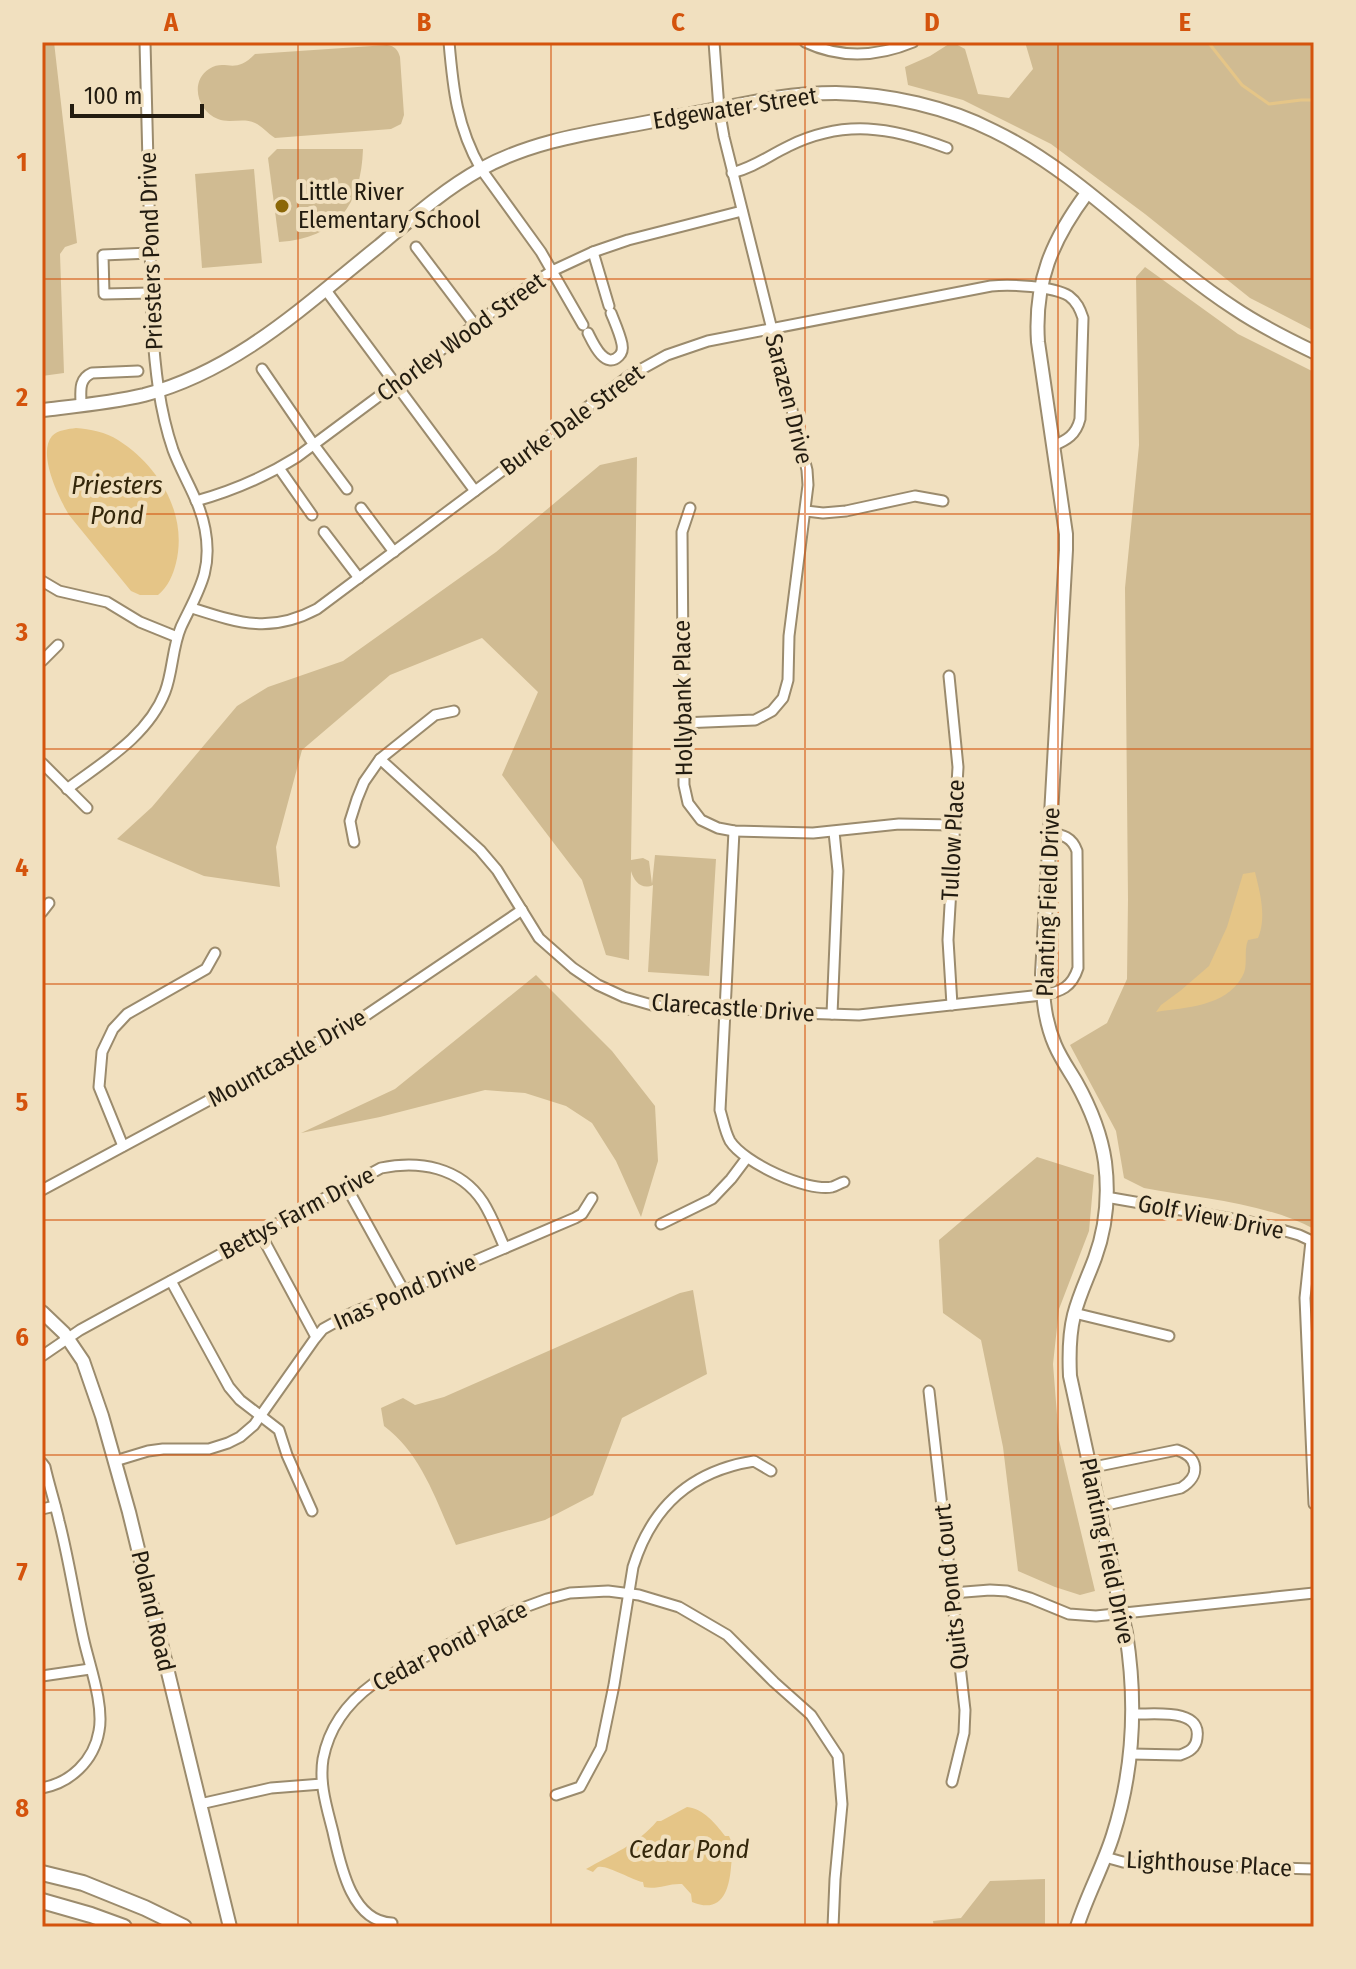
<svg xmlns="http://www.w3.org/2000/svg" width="1356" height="1969" font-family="'Fira Sans Condensed',sans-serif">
  <rect width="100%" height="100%" fill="#f1e0bf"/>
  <g fill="#d0bb92">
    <polygon points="42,42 54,42 77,243 65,247 60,254 64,373 42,376"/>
    <polygon points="952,42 965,49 978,94 1009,98 1033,69 1025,42 1314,42 1314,331 1250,298 1145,214 1051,144 963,100 908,85 905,67 930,56"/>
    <path d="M387,45C395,46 398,50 400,57L404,115L401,124L391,129L275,138C267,133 262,126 255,123C243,117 230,124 218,119C198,112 189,82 209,69C226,58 234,76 255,54Z"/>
    <path d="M277,149H363C361,205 337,238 279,242L268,158Z"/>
    <polygon points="254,169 262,263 202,268 195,174"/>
    <path d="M1145,267L1238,334L1314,372V1229C1266,1203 1198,1198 1144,1188L1124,1178L1116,1131L1070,1045L1107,1023L1127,979L1128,899L1125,588L1139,445L1136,277Z"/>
    <path d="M637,457L631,860L643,858L649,861L652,884L655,855L716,859L709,976L648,972L653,885C642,890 634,882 631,871L629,960L606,955L582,880L502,775L538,692L482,638L390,675L302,750L276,847L280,887L204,876L117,839L152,807L237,706L268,687L343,661L496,552L600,465Z"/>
    <polygon points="536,975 612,1051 655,1106 658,1161 641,1217 616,1161 592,1123 566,1106 525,1093 485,1090 380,1117 301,1133 395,1089"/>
    <polygon points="1037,1157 1094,1175 1089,1231 1059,1309 1053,1364 1059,1440 1095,1591 1080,1595 1055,1587 1018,1571 1003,1447 981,1340 943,1313 939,1240"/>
    <path d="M693,1290L707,1374L622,1418L593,1495L545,1520L456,1545C437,1503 422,1454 384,1426L381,1408L403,1398L415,1405L444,1397L680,1293Z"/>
    <polygon points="1045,1879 1045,1927 934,1927 933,1921 961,1918 990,1881"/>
  </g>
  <g fill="#e5c587">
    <path d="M76,428C90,429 106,432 118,440C159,466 188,514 176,563C173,575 168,587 158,595H140L131,591L69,515C59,498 37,454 52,436C58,430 68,429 76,428Z"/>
    <path d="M1255,872C1260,893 1267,918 1258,938L1248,940C1243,952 1249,966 1242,977C1225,1007 1186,1007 1156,1012L1161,1005L1180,991L1209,966L1227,927L1243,874Z"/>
    <path d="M687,1807C704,1809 715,1823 725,1836H729C734,1846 732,1856 731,1867C729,1892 721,1914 692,1902L691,1894L682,1884C669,1883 657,1890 644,1887L643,1882C632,1880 606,1864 598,1867C596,1868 595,1870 593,1872L586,1869C611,1855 638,1844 657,1821H661Z"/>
  </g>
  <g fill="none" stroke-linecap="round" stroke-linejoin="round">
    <polyline stroke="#e5c587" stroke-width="3" points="1208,42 1242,85 1269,104 1301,100 1314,100"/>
    <defs>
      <g id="minor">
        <path d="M449,42C453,89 457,127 481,169L541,252L583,325"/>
        <path d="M805,42C841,59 877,57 913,42"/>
        <path d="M732,173C755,167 768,156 789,146C844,119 891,127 947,148"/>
        <polyline points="416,247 475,325"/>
        <polyline points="593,252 609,306"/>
        <polyline points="150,253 103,255 104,294 151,293"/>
        <polyline points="325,289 475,491"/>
        <path d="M588,333C593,343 605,370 619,356C622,353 623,349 622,344C620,334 615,323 611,313"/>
        <polyline points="262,369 314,445 347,489"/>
        <path d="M81,405C81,392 78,379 92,373L138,371"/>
        <polyline points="279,468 312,515"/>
        <path d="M196,501C232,491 265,477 297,457L511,298L552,271L593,252L628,240L742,211"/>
        <polyline points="361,508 394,552"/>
        <polyline points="690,508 682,532 684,785 688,803 701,820 718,828 734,831 813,833 899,824 953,825"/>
        <polyline points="806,511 823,513 846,511 915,496 943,501"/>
        <polyline points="324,532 359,578"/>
        <polyline points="42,581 59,591 107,602 140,622 177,637"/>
        <path d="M192,608C239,623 270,634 317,609L629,376L667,355L708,341L991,286C1010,284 1053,286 1069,296C1077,302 1080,309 1083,318L1080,419C1076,435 1067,440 1053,446"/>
        <polyline points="42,661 58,645"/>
        <polyline points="949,676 958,767 948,940 952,1005"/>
        <polyline points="682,723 755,720 772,711 783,698 788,680 789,636 808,485 807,470 724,137 719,109 714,42"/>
        <path d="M380,759L480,850L497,870L539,938L573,968L598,985L624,997L652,1005L684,1009L859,1015L1042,995C1061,992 1072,987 1078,968L1077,851C1072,837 1063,835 1050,833"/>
        <polyline points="42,763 87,808"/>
        <path d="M67,789C103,762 148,736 165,692C173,671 172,648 181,627C198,591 213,571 205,529C200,501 183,477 173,450C159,409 155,367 152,324L145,42"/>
        <path d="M734,831L720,1110C723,1120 725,1132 730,1141C744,1163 807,1192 832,1187C836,1186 840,1183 844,1182"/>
        <polyline points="354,842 350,821 357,799 364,782 380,759 435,715 454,711"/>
        <polyline points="42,912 49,903"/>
        <polyline points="832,1014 838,871 834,832"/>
        <polyline points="123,1146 99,1087 102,1052 113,1029 127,1014 206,969 215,953"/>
        <polyline points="346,1186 404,1291"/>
        <polyline points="42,1190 362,1018 522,910"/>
        <polyline points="1106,1197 1261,1224 1299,1235 1314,1242"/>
        <polyline points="661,1224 712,1199 731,1179 746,1159"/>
        <polyline points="260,1233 316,1337"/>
        <polyline points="1311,1241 1305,1298 1314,1504"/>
        <polyline points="171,1281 229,1387 240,1400 279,1430 287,1455 312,1511"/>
        <polyline points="1074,1313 1169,1336"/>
        <path d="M42,1356L80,1330L111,1313L381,1168C419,1160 460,1167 483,1202C492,1216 498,1233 505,1248"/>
        <polyline points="929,1391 965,1710 964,1733 952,1782"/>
        <polyline points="115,1461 148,1451 163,1449 209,1449 228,1443 240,1437 254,1425 314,1340 323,1329 350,1314 575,1218 582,1214 592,1198"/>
        <path d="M42,1463L45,1467C49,1485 55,1503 59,1521C69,1560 75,1601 84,1641C90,1667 104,1705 99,1731C94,1761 70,1783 42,1788"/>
        <path d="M1089,1468L1177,1450C1199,1457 1201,1476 1181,1488L1098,1507"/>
        <polyline points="42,1509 55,1506"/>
        <polyline points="952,1593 990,1590 1007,1591 1030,1598 1069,1614 1096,1616 1314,1593"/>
        <polyline points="42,1676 90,1669"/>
        <path d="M1131,1754L1180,1755C1189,1752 1196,1748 1197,1738C1202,1707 1152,1715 1133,1714"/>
        <path d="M556,1795L580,1787L601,1748L614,1685L633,1567C652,1506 691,1471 754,1461L771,1471"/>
        <polyline points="200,1804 271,1788 322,1784"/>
        <polyline points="1105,1857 1123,1862 1145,1864 1314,1869"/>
        <path d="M392,1923C351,1922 340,1863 333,1832C327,1808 319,1784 323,1759C329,1727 347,1703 373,1684L509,1613L547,1599L570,1593L608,1591L639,1595L679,1607L727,1635L774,1682L811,1715L838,1756L842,1804L835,1879L833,1927"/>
      </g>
      <g id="tertiary">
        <path d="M42,410C76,406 111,403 144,395C238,370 305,305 379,246C411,219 443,190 481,169C530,142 583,134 638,124C684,115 729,107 775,98C795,95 816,93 836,93C889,94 947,107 994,131C1084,175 1151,254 1234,308C1259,325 1287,339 1314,352"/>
        <polyline points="42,1312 64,1333 83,1361 102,1416 129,1512 230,1927"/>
        <path d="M1077,1927C1087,1895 1103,1867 1113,1835C1134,1769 1137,1702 1126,1633L1070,1376C1069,1355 1069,1335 1074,1315C1079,1295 1088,1277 1095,1258C1106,1228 1109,1194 1105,1162C1101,1134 1090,1107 1076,1082C1069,1070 1061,1059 1055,1045C1045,1022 1043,999 1042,974L1066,550V534L1038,342C1034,282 1052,240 1087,193"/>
      </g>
      <g id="secondary">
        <polyline points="42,1873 83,1883 145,1908 184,1927"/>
        <polyline points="42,1901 91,1915 124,1927"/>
      </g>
    </defs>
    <use href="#minor" stroke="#9b8b6d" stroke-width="13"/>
    <use href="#tertiary" stroke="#9b8b6d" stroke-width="16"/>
    <use href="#secondary" stroke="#9b8b6d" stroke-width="18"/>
    <use href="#minor" stroke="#fff" stroke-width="9"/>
    <use href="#tertiary" stroke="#fff" stroke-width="12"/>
    <use href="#secondary" stroke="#fff" stroke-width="14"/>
  </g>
  <path fill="none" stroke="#d4530c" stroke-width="2" stroke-opacity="0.55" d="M298,42V1927M551,42V1927M805,42V1927M1058,42V1927M42,279H1314M42,514H1314M42,749H1314M42,984H1314M42,1220H1314M42,1455H1314M42,1690H1314"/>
  <circle fill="#8b6707" stroke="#f1e0bf" stroke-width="3" cx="282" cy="206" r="8"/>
  <g text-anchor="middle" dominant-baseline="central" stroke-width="8" stroke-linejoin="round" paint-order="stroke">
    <g font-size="24" fill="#231c10" stroke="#f1e0bf">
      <text transform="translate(735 108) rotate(-9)">Edgewater Street</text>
      <text transform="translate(151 251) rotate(-92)">Priesters Pond Drive</text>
      <text transform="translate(461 337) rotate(-36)">Chorley Wood Street</text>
      <text transform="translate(789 399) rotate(76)">Sarazen Drive</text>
      <text transform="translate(572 420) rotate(-36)">Burke Dale Street</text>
      <text transform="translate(683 698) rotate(-91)">Hollybank Place</text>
      <text transform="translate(953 840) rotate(-87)">Tullow Place</text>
      <text transform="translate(1048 902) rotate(-88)">Planting Field Drive</text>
      <text transform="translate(733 1008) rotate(4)">Clarecastle Drive</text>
      <text transform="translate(287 1058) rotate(-29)">Mountcastle Drive</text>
      <text transform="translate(297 1213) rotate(-28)">Bettys Farm Drive</text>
      <text transform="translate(1211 1217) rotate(11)">Golf View Drive</text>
      <text transform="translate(405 1292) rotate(-24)">Inas Pond Drive</text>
      <text transform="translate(1107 1551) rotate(78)">Planting Field Drive</text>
      <text transform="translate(951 1587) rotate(-96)">Quits Pond Court</text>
      <text transform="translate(153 1611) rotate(77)">Poland Road</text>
      <text transform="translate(450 1646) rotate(-27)">Cedar Pond Place</text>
      <text transform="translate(1209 1864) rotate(3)">Lighthouse Place</text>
    </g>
    <g font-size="24" fill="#231c10" stroke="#f1e0bf" text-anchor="start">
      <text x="298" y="192">Little River<tspan x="298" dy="28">Elementary School</tspan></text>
    </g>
    <g font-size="26" font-style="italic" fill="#34270b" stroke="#f1e0bf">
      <text x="117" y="485">Priesters<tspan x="117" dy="30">Pond</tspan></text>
      <text x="689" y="1849">Cedar Pond</text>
    </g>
  </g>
  <rect width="1356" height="1969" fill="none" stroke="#f1e0bf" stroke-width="88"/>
  <path d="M72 104v12h130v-12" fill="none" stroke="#231c10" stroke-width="4"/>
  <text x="84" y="104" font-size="24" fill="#231c10" stroke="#f1e0bf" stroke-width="6" paint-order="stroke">100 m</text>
  <rect x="44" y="44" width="1268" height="1881" fill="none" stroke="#d4530c" stroke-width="3"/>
  <g font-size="26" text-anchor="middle" font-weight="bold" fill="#d4530c">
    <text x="171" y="31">A</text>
    <text x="424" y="31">B</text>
    <text x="678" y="31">C</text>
    <text x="932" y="31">D</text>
    <text x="1185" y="31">E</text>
    <text x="22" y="171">1</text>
    <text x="22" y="406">2</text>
    <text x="22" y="641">3</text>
    <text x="22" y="876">4</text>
    <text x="22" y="1111">5</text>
    <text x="22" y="1346">6</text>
    <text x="22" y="1581">7</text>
    <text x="22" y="1817">8</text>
  </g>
</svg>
